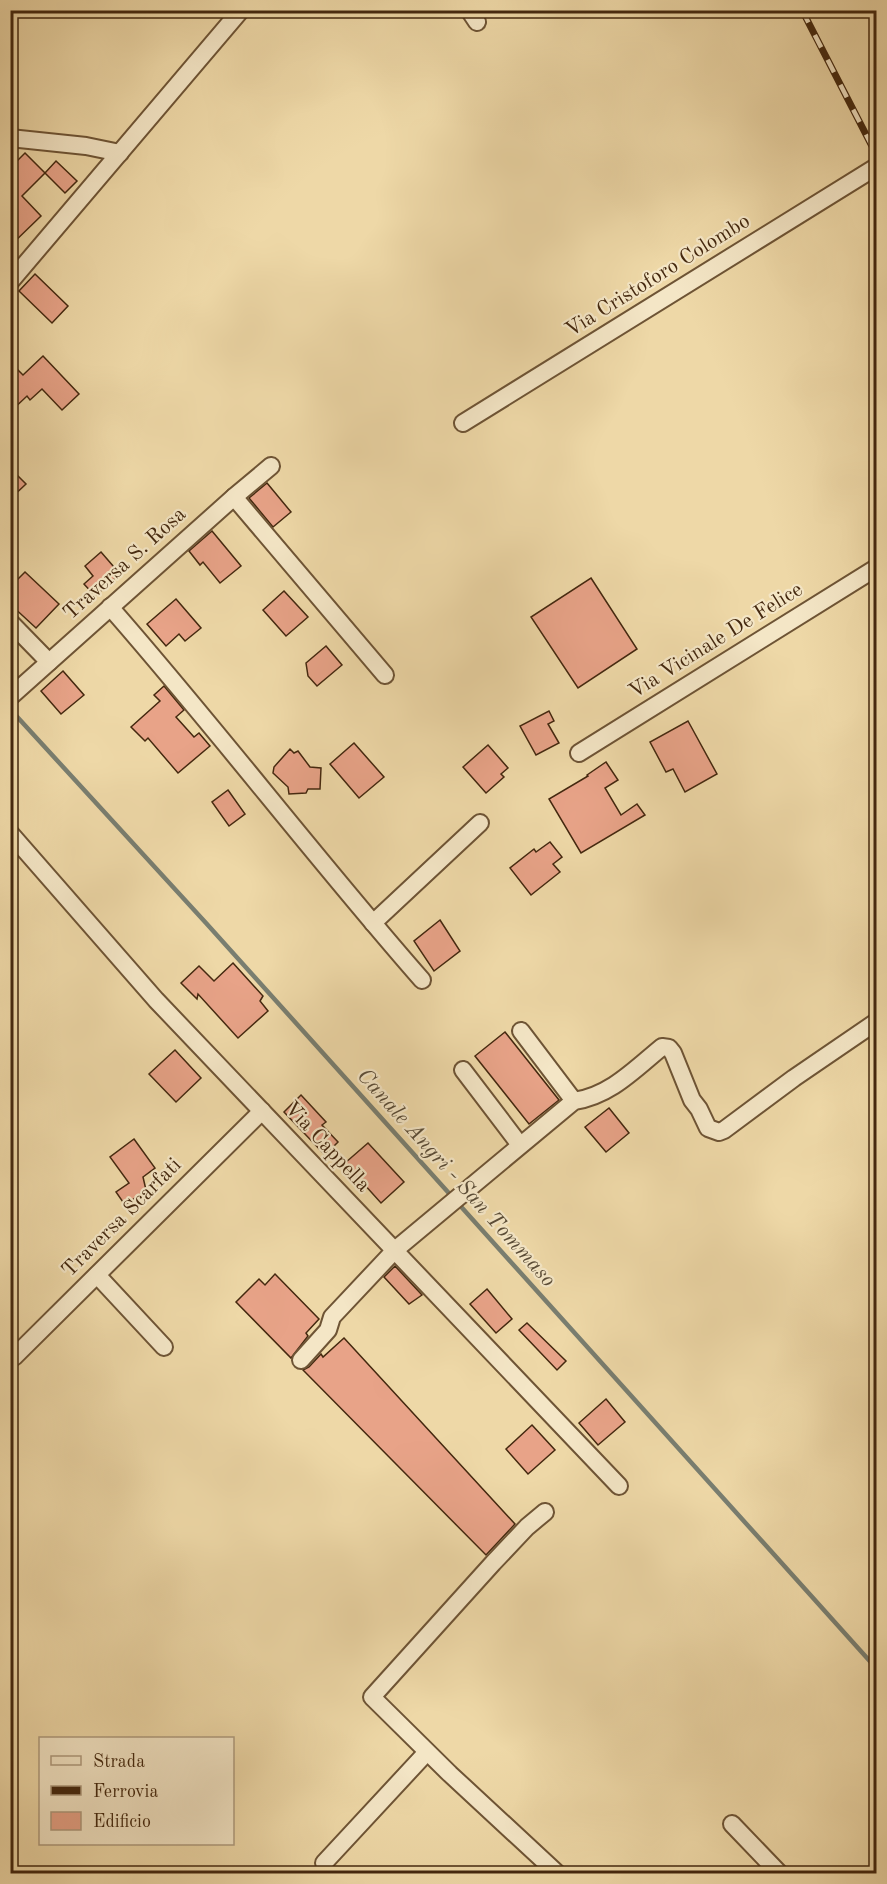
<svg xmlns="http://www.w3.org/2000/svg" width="887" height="1884" font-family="'Old Standard TT',serif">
  <rect width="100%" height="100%" fill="#eed8a7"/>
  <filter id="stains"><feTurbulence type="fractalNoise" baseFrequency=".00333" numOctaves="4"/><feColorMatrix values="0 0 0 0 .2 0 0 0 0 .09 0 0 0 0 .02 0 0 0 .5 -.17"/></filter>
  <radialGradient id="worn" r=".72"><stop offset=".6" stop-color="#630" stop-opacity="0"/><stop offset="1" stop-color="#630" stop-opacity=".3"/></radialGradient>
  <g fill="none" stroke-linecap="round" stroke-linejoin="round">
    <polyline stroke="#797e70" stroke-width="4.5" points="10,709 206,923 876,1668"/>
  </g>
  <g fill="#e8a388" stroke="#44280f" stroke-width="1.5">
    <polygon points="25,153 45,173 22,196 41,216 10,246 10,184 14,188 16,185 10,180 10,168"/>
    <polygon points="56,161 77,181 65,193 45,173"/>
    <polygon points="35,274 68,306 52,323 19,291"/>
    <polygon points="43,356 79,394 62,410 42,389 30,400 27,396 10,412 10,362 23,375"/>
    <polygon points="10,468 26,484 10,499"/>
    <polygon points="267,483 291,512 273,527 249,498"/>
    <polygon points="212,531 241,566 220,583 203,562 200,565 189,551"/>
    <polygon points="101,552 120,574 95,596 84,584 93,576 85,566"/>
    <polygon points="25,572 59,604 36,628 10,604 10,587"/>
    <polygon points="591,578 637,649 578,688 531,617"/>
    <polygon points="284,591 308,617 286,636 263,610"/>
    <polygon points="176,599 201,628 185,641 179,634 166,646 147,624"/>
    <polygon points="326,646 342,665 317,686 308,676 306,663"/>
    <polygon points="63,671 84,695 61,714 41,691"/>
    <polygon points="164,686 184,710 176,717 194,737 199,733 210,746 178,773 148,738 145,741 131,727 160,701 154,695"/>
    <polygon points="549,711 554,721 548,724 559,743 536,755 520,726"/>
    <polygon points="688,721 717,774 685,792 673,769 666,772 650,742"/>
    <polygon points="354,743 384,777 359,798 330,764"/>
    <polygon points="488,745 508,768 501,774 504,777 486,793 463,767"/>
    <polygon points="290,749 294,753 298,751 310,767 321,768 320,789 308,789 306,793 289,794 288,787 273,773 274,767"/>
    <polygon points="606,762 618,780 605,788 621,815 637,804 645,815 581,853 549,799 588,776 587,775"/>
    <polygon points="228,790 245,814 229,826 212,802"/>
    <polygon points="550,842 562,857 553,864 560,872 531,895 510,868 534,849 536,852"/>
    <polygon points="440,920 460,951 434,971 414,941"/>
    <polygon points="233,963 263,996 260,1001 268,1011 238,1038 198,994 197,999 181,983 199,966 214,981"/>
    <polygon points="505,1032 559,1100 529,1124 475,1056"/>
    <polygon points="175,1050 201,1078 176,1102 149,1074"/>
    <polygon points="301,1095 326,1122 322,1125 338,1142 325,1155 284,1112"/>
    <polygon points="609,1108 629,1133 606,1152 585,1127"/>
    <polygon points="134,1139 155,1168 143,1177 146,1190 125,1205 116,1192 129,1183 110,1157"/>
    <polygon points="368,1143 404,1182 381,1203 345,1163"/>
    <polygon points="395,1266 422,1295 409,1304 384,1277"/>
    <polygon points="275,1274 319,1319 306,1333 308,1336 291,1358 236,1302 259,1279 265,1285"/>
    <polygon points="487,1289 512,1319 496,1333 470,1304"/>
    <polygon points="527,1323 566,1361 557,1370 519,1330"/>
    <polygon points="344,1338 515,1524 486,1555 303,1370 309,1367 321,1354 323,1357"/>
    <polygon points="606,1399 625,1422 598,1445 579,1423"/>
    <polygon points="532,1425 555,1450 528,1474 506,1449"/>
  </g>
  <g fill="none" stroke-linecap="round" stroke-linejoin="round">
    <defs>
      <g id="minor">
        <polyline points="469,10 477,22"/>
        <polyline points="10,138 86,146 120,153"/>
        <polyline points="10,282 241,10"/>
        <polyline points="463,423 876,167"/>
        <polyline points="234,497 385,675"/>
        <path d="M110,607C217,729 315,858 422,980"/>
        <polyline points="10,622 49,662"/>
        <polyline points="10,697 234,497 271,466"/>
        <polyline points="579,753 876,568"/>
        <polyline points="10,833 156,1000 619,1486"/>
        <polyline points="373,923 480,823"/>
        <polyline points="521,1031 574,1101"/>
        <polyline points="463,1070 520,1145"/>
        <polyline points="97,1275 164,1347"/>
        <polyline points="14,1357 262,1111"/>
        <path d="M301,1360L328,1330L332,1317L395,1250L574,1101C610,1096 635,1069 662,1047L669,1048L673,1053L692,1100L699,1109L708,1128L719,1132L724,1130L794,1078L876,1022"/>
        <polyline points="545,1512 527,1527 493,1563 372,1697 450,1774 558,1874"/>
        <polyline points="732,1824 780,1874"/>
        <polyline points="324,1863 427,1752"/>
      </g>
    </defs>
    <use href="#minor" stroke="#6e5435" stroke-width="20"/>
    <use href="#minor" stroke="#f4e6c6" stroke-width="16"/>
    <defs>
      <polyline id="rail" points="802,10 876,154"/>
    </defs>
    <use href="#rail" stroke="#44280f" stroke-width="7"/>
    <use href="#rail" stroke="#f4e6c6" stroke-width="4.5" stroke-dasharray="14" stroke-linecap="butt"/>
  </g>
  <g text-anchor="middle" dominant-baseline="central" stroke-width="4.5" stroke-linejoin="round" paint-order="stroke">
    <g font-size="21" fill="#44280f" stroke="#f4e6c6">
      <text transform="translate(658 276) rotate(-32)">Via Cristoforo Colombo</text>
      <text transform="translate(125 564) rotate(-42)">Traversa S. Rosa</text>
      <text transform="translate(716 641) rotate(-32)">Via Vicinale De Felice</text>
      <text transform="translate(327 1147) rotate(47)">Via Cappella</text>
      <text transform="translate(122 1218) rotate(-45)">Traversa Scarfati</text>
    </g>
    <g font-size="22" font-style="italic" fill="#5a4c37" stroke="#f4e6c6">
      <text transform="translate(456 1178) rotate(48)">Canale Angri - San Tommaso</text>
    </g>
  </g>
  <rect width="887" height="1884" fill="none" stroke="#eed8a7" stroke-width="36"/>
  <rect x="12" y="12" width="863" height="1860" fill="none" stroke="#44280f" stroke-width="3"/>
  <rect x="18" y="18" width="851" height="1848" fill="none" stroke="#44280f" stroke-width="1.5"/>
  <rect x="39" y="1737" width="195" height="108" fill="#f4e6c6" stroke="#ae9a7d" stroke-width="1.5"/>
  <rect x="51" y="1756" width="30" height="9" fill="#f4e6c6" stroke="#ae9a7d" stroke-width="1.5"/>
  <text x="93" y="1767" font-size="18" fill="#44280f">Strada</text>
  <rect x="51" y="1786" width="30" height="9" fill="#44280f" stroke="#ae9a7d" stroke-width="1.5"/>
  <text x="93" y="1797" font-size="18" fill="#44280f">Ferrovia</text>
  <rect x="51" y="1812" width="30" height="18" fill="#e8a388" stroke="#ae9a7d" stroke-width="1.5"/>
  <text x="93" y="1827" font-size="18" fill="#44280f">Edificio</text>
  <rect width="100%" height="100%" filter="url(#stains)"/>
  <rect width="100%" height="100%" fill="url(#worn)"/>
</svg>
